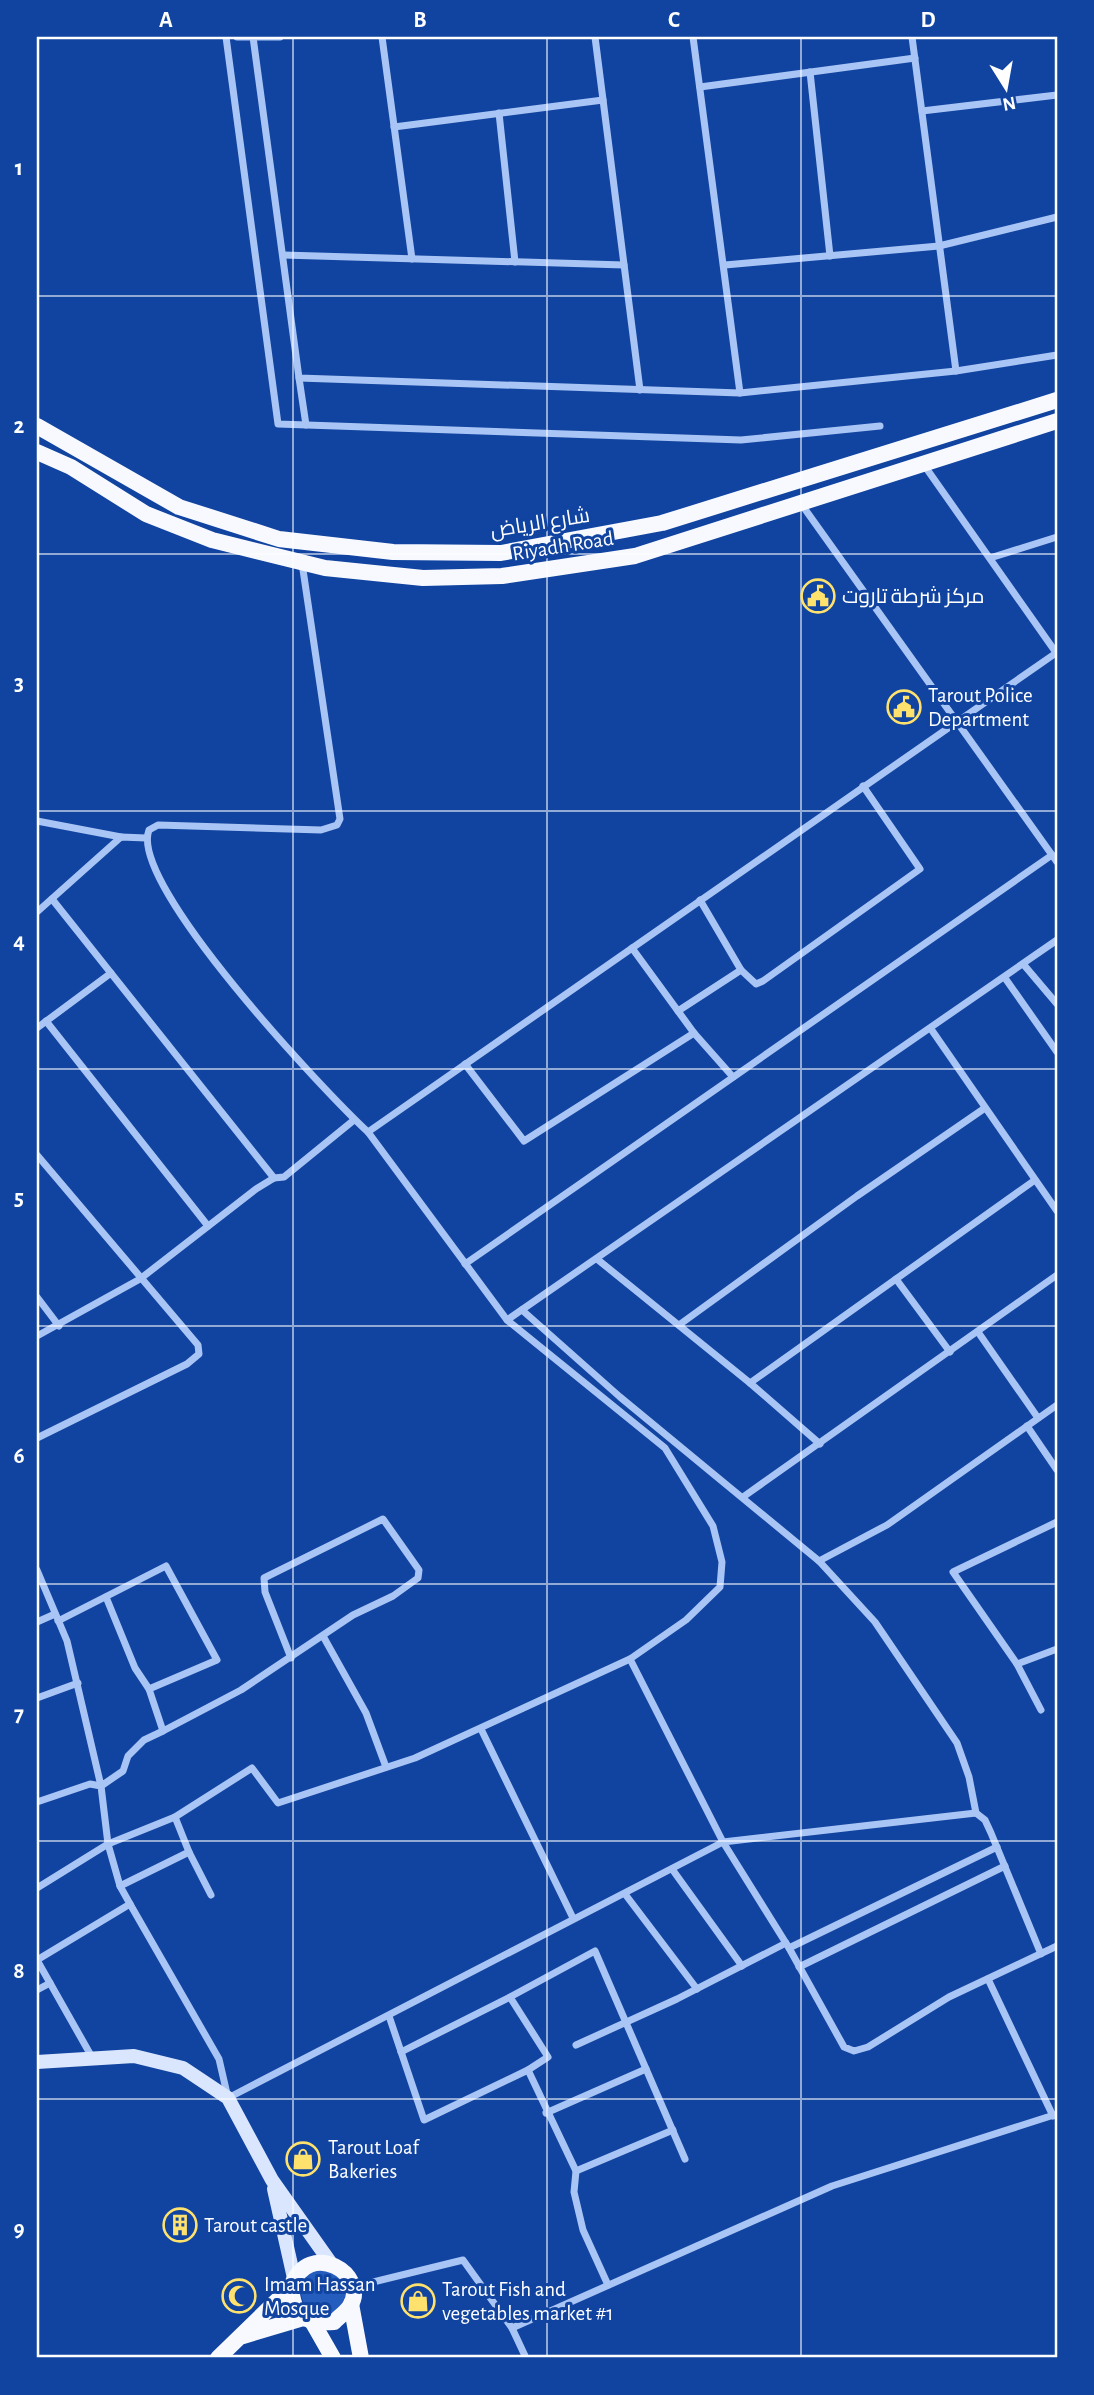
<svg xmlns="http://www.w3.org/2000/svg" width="1094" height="2395" font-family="'Alegreya Sans',Cairo,sans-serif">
  <rect width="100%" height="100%" fill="#1144a0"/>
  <circle fill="#245dbe" cx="324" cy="2292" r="23"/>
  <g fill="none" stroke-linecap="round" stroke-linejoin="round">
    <g stroke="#a9c5f5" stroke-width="7">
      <polyline points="226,37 278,424 741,440 880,426"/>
      <polyline points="237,37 280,37"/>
      <polyline points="253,37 299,378 740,393 956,371 1057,355"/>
      <polyline points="382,37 412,259"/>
      <polyline points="595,37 640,390"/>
      <polyline points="693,37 740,393"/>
      <polyline points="912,37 956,371"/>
      <polyline points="810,72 830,256"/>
      <polyline points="700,87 915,58"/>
      <polyline points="922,111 1057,95"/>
      <polyline points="499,113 515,262"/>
      <polyline points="394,127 603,100"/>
      <polyline points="283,255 624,265"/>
      <polyline points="725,265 939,246 1057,217"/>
      <polyline points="299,378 306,425"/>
      <polyline points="924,465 1057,654"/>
      <polyline points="802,505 1057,862"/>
      <polyline points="990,558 1057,537"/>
      <polyline points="37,821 121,837"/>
      <polyline points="52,899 274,1178"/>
      <polyline points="700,900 741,970 756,984 763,981 920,869 863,786"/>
      <polyline points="37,912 121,837 146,838"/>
      <polyline points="632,948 694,1033 733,1077"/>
      <polyline points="1024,965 1057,1004"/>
      <polyline points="1005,978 1057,1052"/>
      <polyline points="678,1011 741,970"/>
      <polyline points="46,1021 208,1226"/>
      <polyline points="37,1028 111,973"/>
      <polyline points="931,1029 1057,1211"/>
      <polyline points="465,1064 524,1141 694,1033"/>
      <polyline points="368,1132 1056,653"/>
      <polyline points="37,1155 198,1345 199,1354 187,1364 37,1438"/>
      <polyline points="597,1259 750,1383"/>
      <polyline points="465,1264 1052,855"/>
      <polyline points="896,1279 950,1352"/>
      <polyline points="37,1297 59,1326"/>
      <polyline points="522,1310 620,1397 819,1561 887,1525 1057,1405"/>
      <polyline points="507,1320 1057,940"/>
      <polyline points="679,1325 857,1196 985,1108"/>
      <polyline points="978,1332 1038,1418"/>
      <polyline points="37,1336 140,1279 256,1189 274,1178 284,1177 354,1120"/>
      <polyline points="1027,1426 1057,1470"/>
      <polyline points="820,1444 750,1383 1035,1180"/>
      <polyline points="743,1497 1057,1275"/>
      <polyline points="819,1561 875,1622 957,1743 969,1777 976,1813"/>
      <polyline points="37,1570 67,1641 101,1786 123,1771 128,1756 144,1740 163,1731"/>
      <polyline points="106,1597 135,1668 149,1689"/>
      <polyline points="58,1621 166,1566 217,1660 149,1689 163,1731 241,1690 353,1615 393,1596 418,1578 419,1570 383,1519 264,1578 265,1592 291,1658"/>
      <polyline points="37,1622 55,1614"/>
      <polyline points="323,1636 366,1713 386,1767"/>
      <polyline points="1017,1664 953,1572 1057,1522"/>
      <polyline points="37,1698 78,1683"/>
      <polyline points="1041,1710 1017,1664 1057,1649"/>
      <polyline points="481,1729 573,1918"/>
      <polyline points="37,1802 90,1784 101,1786 108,1844 175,1817"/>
      <polyline points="189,1852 211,1895"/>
      <polyline points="672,1869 742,1966"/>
      <polyline points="37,1888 108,1844 120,1886"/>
      <polyline points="625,1894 697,1989"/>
      <path d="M130,1904L219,2059L228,2098L723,1842L630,1659L686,1620L720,1587L722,1562L713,1526L665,1448L507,1320L368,1132C325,1092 128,884 149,830L158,825L321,830L337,825L340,819L302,563"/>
      <polyline points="789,1948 997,1847"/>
      <polyline points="1041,1954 991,1833 985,1820 976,1813 723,1842 789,1948 844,2047 854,2051 868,2047 949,1997 1057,1946"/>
      <polyline points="37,1960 130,1904 120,1886 189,1852 175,1817 252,1768 278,1803 415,1758 630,1659"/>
      <polyline points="37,1960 93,2059"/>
      <polyline points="799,1967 1005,1866"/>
      <polyline points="988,1979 1053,2116"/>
      <polyline points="37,1990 50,1983"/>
      <polyline points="510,1997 595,1951 685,2159"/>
      <polyline points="389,2016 424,2120 528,2070 576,2171 574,2192 583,2230 608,2285"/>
      <polyline points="576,2045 677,1999 786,1943"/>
      <polyline points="401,2052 510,1997 548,2057 528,2070"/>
      <polyline points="546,2113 646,2069"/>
      <polyline points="576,2171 673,2130"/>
      <polyline points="353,2287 463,2260 512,2328 526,2358"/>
      <polyline points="512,2328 832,2186 1057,2114"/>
    </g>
    <g stroke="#d9e6fe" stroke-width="14">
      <polyline points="37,2062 134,2056 183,2068 228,2098 272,2180 330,2262"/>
      <polyline points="274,2189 294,2278"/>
    </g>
    <g stroke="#f7f9ff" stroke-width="16">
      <polyline points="37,426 179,507 279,539 393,552 501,553 662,523 1057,400"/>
      <polyline points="37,452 71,467 146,514 212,540 325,568 423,578 502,576 635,556 1057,421"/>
      <polyline points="351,2304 361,2358"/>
      <polyline points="313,2323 333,2358"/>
      <polyline points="243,2336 303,2318"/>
      <path d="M218,2358L291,2287C309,2237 370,2275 350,2306C346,2312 339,2317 334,2322C305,2324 294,2318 291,2287"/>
    </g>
  </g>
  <path fill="none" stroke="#fff" stroke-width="2" stroke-opacity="0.55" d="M293,37V2358M547,37V2358M801,37V2358M37,296H1057M37,554H1057M37,811H1057M37,1069H1057M37,1326H1057M37,1584H1057M37,1841H1057M37,2099H1057"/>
  <defs>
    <symbol id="civic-ring" viewBox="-11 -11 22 22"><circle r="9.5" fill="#1144a0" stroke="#ffe16d" stroke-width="1.5"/><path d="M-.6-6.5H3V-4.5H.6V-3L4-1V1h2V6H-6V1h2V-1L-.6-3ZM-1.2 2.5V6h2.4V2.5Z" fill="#ffe16d"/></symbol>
    <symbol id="shop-ring" viewBox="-11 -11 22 22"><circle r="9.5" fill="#1144a0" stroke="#ffe16d" stroke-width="1.5"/><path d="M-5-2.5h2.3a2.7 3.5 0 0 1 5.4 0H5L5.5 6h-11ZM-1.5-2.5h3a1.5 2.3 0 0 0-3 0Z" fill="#ffe16d"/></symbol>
    <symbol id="building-ring" viewBox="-11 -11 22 22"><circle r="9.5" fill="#1144a0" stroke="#ffe16d" stroke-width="1.5"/><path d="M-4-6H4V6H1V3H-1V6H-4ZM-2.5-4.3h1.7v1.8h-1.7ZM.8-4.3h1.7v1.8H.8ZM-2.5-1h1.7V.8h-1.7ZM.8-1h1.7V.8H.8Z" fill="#ffe16d"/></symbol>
    <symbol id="mosque-ring" viewBox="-11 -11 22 22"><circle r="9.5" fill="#1144a0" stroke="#ffe16d" stroke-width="1.5"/><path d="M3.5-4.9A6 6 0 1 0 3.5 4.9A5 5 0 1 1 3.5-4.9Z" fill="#ffe16d"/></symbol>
  </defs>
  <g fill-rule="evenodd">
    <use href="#civic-ring" x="799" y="577" width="38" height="38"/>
    <use href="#civic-ring" x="885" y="688" width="38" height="38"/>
    <use href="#shop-ring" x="284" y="2140" width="38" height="38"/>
    <use href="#building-ring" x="161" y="2206" width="38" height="38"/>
    <use href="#mosque-ring" x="220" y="2277" width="38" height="38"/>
    <use href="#shop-ring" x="399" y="2282" width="38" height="38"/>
  </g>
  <g text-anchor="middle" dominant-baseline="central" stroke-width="6" stroke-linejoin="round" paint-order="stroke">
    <g font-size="21" fill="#fff" stroke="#1144a0">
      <text transform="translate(540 523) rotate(-9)">شارع الرياض</text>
      <text transform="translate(563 546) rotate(-9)">Riyadh Road</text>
    </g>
    <g font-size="21" fill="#fff" stroke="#1144a0" text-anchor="start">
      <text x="842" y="596">مركز شرطة تاروت</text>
      <text x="928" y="695">Tarout Police<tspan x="928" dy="24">Department</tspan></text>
      <text x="328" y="2147">Tarout Loaf<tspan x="328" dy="24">Bakeries</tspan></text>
      <text x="204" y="2225">Tarout castle</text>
      <text x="264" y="2284">Imam Hassan<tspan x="264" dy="24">Mosque</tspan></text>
      <text x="442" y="2289">Tarout Fish and<tspan x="442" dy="24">vegetables market #1</tspan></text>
    </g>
  </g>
  <rect width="1094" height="2395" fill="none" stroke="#1144a0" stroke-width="77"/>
  <g transform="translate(1006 88) rotate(169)" stroke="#1144a0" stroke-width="5" paint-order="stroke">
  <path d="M0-5L12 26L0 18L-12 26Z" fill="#ffffff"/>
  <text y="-10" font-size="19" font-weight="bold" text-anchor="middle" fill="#ffffff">N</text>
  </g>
  <rect x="38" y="38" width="1018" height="2318" fill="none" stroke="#fff" stroke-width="2.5"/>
  <g font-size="23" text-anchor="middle" font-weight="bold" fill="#fff">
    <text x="166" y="27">A</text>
    <text x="420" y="27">B</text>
    <text x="674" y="27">C</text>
    <text x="928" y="27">D</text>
    <text x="19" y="175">1</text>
    <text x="19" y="433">2</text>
    <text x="19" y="690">3</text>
    <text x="19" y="948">4</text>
    <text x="19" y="1205">5</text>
    <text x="19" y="1463">6</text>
    <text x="19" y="1721">7</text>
    <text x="19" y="1978">8</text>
    <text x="19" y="2236">9</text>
  </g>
</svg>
